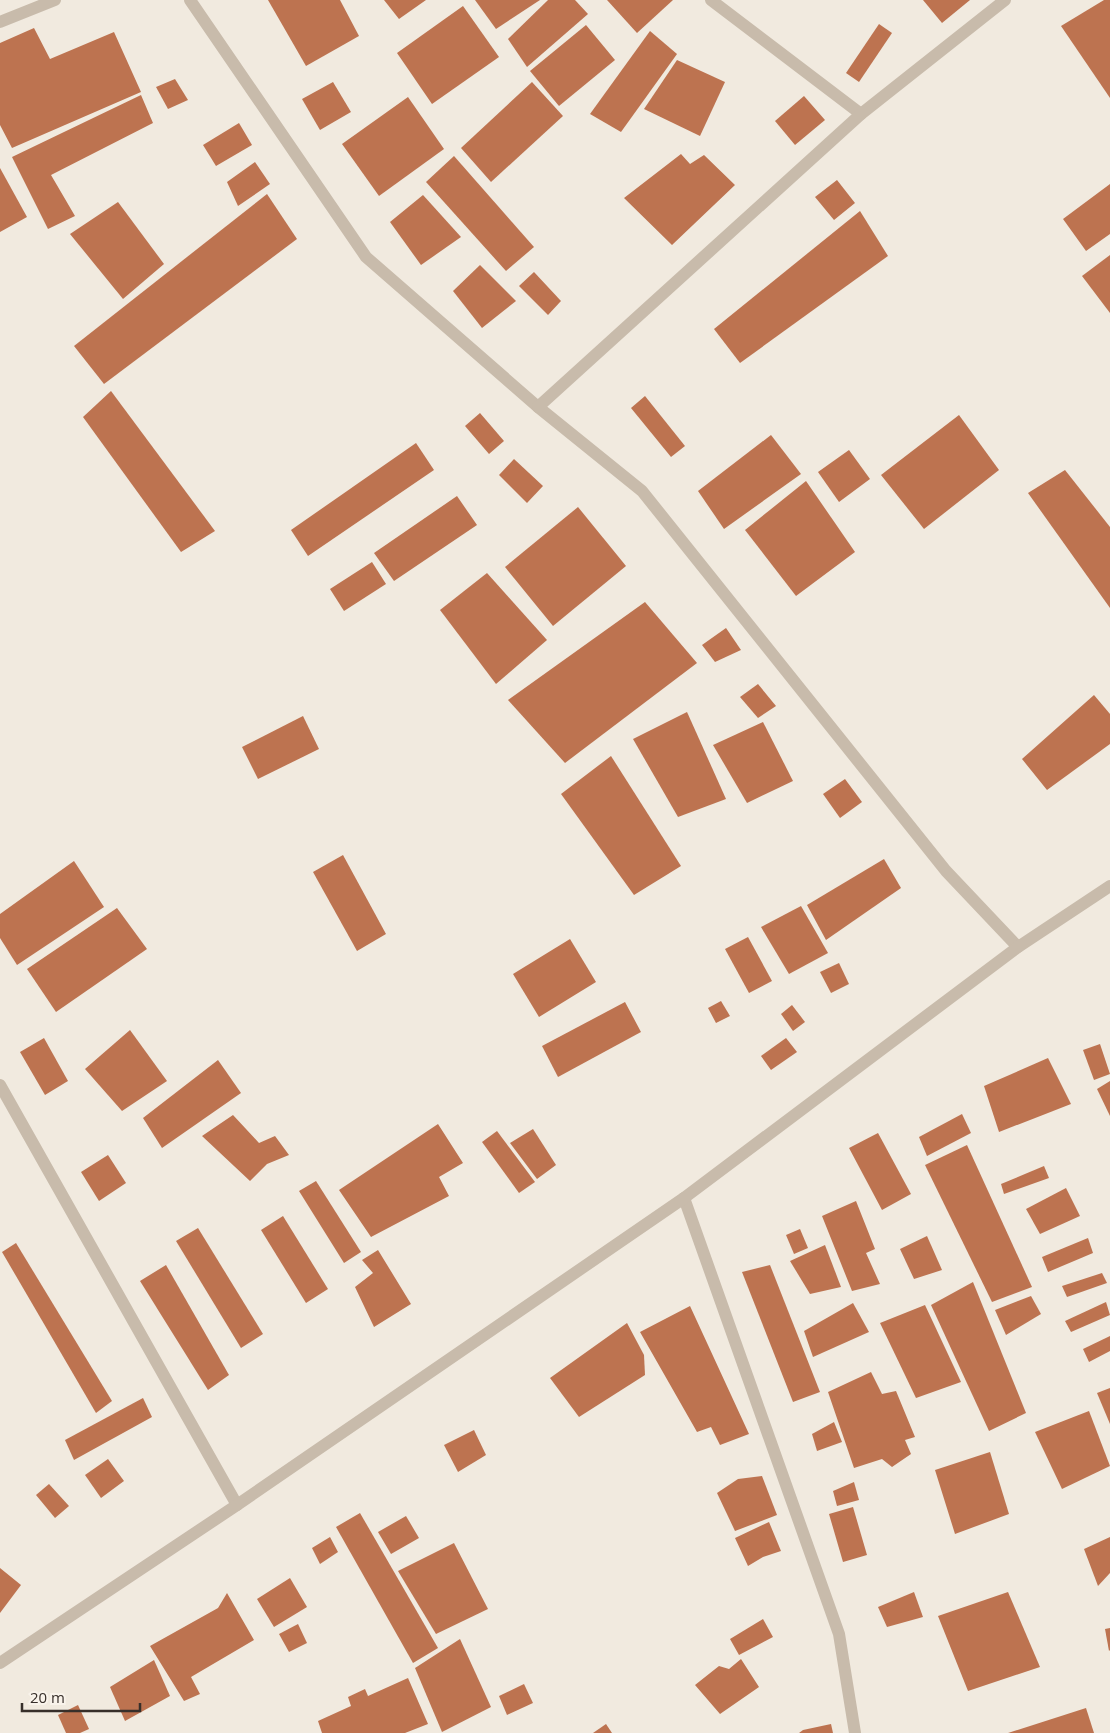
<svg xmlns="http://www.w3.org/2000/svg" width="1110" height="1733" font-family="'Open Sans',sans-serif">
  <rect width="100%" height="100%" fill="#f1eadf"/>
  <g fill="#bd7350">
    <polygon points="268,0 340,0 359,36 306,66"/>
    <polygon points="384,0 426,0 399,19"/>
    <polygon points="475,0 540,0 496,29"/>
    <polygon points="548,0 575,0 588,14 527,67 508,39"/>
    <polygon points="607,0 673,0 637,33"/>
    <polygon points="923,0 970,0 942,23"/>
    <polygon points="1104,0 1110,0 1110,98 1061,26"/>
    <polygon points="463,6 499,57 432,104 397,53"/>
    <polygon points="879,24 892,33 859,82 846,73"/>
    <polygon points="586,25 615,60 559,106 530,71"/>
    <polygon points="34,28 50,59 114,32 141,92 12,148 0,125 0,43"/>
    <polygon points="650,31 677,54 621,132 590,114"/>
    <polygon points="677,60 725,82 700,136 644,109"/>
    <polygon points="175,79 188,100 168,109 156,87"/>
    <polygon points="333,82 351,112 320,130 302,99"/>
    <polygon points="532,82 563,116 491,182 461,148"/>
    <polygon points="141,95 153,123 51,175 75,216 48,229 12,157"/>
    <polygon points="804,96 825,120 795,145 775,121"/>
    <polygon points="408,97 444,149 379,196 342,144"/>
    <polygon points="239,123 252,145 216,166 203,145"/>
    <polygon points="681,154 690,164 704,155 735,185 672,245 624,198"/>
    <polygon points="454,156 534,247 506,271 426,182"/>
    <polygon points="255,162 270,184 238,206 227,182"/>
    <polygon points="0,168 27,217 0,232"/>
    <polygon points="837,180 855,203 834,220 815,197"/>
    <polygon points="1110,184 1110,234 1086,251 1063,219"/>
    <polygon points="267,194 297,239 104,384 74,346"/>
    <polygon points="423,195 461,237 421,265 390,222"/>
    <polygon points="118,202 164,264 123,299 70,234"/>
    <polygon points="860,211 888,256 740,363 714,329"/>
    <polygon points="1110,255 1110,313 1082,276"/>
    <polygon points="480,265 516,301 482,328 453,291"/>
    <polygon points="534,272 561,301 548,315 519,286"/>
    <polygon points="111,391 215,531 181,552 83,417"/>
    <polygon points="645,396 685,446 671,457 631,408"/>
    <polygon points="480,413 504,441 489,454 465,426"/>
    <polygon points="959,415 999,470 924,529 881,475"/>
    <polygon points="771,435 801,474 724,529 698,491"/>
    <polygon points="416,443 434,470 308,556 291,530"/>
    <polygon points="849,450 870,479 839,502 818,472"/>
    <polygon points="514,459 543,486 527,503 499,475"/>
    <polygon points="1065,470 1110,527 1110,608 1028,493"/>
    <polygon points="806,481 855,552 796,596 745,530"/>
    <polygon points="457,496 477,525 394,581 374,553"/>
    <polygon points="578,507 626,566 553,626 505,567"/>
    <polygon points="372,562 386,584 344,611 330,589"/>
    <polygon points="487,573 547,640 496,684 440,610"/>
    <polygon points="645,602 697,663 565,763 508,700"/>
    <polygon points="726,628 741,650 715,662 702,645"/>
    <polygon points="758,684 776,706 758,718 740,697"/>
    <polygon points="1094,695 1110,714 1110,744 1047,790 1022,759"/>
    <polygon points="687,712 726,799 678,817 633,739"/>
    <polygon points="303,716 319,749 258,779 242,747"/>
    <polygon points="763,722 793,781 747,803 713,745"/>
    <polygon points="611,756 681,866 634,895 561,794"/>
    <polygon points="845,779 862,802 840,818 823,794"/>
    <polygon points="343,855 386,934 357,951 313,872"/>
    <polygon points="884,859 901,888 826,940 807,905"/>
    <polygon points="74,861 104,907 17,965 0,938 0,914"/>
    <polygon points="801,906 828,953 789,974 761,927"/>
    <polygon points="117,908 147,949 56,1012 27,969"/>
    <polygon points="748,937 772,981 749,993 725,949"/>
    <polygon points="570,939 596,982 539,1017 513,974"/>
    <polygon points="839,963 849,984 831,993 820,972"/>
    <polygon points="721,1001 730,1016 716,1023 708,1008"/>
    <polygon points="625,1002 641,1032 558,1077 542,1046"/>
    <polygon points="792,1005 805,1022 793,1031 781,1014"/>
    <polygon points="130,1030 167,1081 122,1111 85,1069"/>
    <polygon points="44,1038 68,1081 45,1095 20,1052"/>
    <polygon points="786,1038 797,1052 771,1070 761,1056"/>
    <polygon points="1100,1044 1110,1074 1094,1080 1083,1050"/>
    <polygon points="1048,1058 1071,1104 999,1132 984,1086"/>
    <polygon points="218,1060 241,1093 162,1148 143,1118"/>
    <polygon points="1110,1081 1110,1116 1097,1089"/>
    <polygon points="962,1114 971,1133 927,1156 919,1137"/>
    <polygon points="233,1115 259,1143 275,1136 289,1155 267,1164 250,1181 202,1136"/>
    <polygon points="438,1124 463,1163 439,1177 449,1196 371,1237 339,1190"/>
    <polygon points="533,1129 556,1165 537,1179 510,1143"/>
    <polygon points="497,1131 535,1182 519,1193 482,1142"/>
    <polygon points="878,1133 911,1194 882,1210 849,1148"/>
    <polygon points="967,1145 1032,1287 992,1302 925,1165"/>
    <polygon points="108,1155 126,1183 99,1201 81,1172"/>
    <polygon points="1044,1166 1049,1178 1004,1194 1001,1184"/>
    <polygon points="316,1181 361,1252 344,1263 299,1191"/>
    <polygon points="1066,1188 1080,1216 1040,1234 1026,1209"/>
    <polygon points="856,1201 875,1249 866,1253 880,1284 852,1291 822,1216"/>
    <polygon points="283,1216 328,1289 306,1303 261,1230"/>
    <polygon points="198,1228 263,1334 241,1348 176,1241"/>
    <polygon points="800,1229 808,1248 794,1254 786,1235"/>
    <polygon points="927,1236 942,1270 914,1279 900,1249"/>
    <polygon points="1088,1238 1093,1253 1048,1272 1042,1257"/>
    <polygon points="16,1243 112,1401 96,1413 2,1252"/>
    <polygon points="825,1245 841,1287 810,1294 790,1261"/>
    <polygon points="378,1250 411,1304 374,1327 355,1287 373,1273 362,1260"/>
    <polygon points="166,1265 229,1375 208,1390 140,1281"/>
    <polygon points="770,1265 820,1392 793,1402 742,1272"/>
    <polygon points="1102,1273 1107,1283 1067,1297 1062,1286"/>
    <polygon points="973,1282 1026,1413 989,1431 931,1305"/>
    <polygon points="1031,1296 1041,1314 1006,1335 995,1310"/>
    <polygon points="1106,1302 1110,1315 1071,1332 1065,1321"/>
    <polygon points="853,1303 869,1332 813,1357 804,1331"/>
    <polygon points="925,1305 961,1382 916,1398 880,1323"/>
    <polygon points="690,1306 749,1434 720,1445 711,1427 697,1432 640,1332"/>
    <polygon points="627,1323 644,1355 645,1375 579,1417 550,1378"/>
    <polygon points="1110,1336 1110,1351 1089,1362 1083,1349"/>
    <polygon points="871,1372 882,1394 896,1391 915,1437 905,1440 911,1454 892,1467 882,1459 854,1468 828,1392"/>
    <polygon points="1110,1388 1110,1424 1097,1393"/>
    <polygon points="143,1398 152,1417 74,1460 65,1440"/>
    <polygon points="1089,1411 1110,1466 1062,1489 1035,1432"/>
    <polygon points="834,1422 842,1442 817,1451 812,1434"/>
    <polygon points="474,1430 486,1455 458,1472 444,1445"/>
    <polygon points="990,1452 1009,1514 955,1534 935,1470"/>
    <polygon points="108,1459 124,1481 101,1498 85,1475"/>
    <polygon points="762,1476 777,1515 735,1531 717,1493 738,1479"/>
    <polygon points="854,1482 859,1500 837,1506 833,1491"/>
    <polygon points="49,1484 69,1506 55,1518 36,1495"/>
    <polygon points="853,1507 867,1555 843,1562 829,1514"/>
    <polygon points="360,1513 438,1648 413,1663 336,1527"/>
    <polygon points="406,1516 419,1538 391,1554 378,1532"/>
    <polygon points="769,1522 781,1551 763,1557 748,1566 735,1538"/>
    <polygon points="330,1537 338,1552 320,1564 312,1548"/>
    <polygon points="1110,1537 1110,1573 1098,1586 1084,1549"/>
    <polygon points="454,1543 488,1609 436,1634 398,1571"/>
    <polygon points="0,1568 21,1585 0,1613"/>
    <polygon points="290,1578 307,1607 274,1627 257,1599"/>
    <polygon points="914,1592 923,1617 887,1627 878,1607"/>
    <polygon points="1008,1592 1040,1667 968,1691 938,1616"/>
    <polygon points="227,1593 254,1640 191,1677 200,1694 184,1701 150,1646 218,1608"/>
    <polygon points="763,1619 773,1637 739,1655 730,1639"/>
    <polygon points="298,1624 307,1643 289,1652 279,1634"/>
    <polygon points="1110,1628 1110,1650 1109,1651 1105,1629"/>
    <polygon points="460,1639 491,1707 442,1732 415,1668"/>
    <polygon points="741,1659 759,1687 720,1714 695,1685 719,1666 729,1669"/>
    <polygon points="154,1660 170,1696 125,1721 110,1687"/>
    <polygon points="408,1678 428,1724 405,1733 322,1733 318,1721 351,1706 348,1697 365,1689 368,1696"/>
    <polygon points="524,1684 533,1703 507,1715 499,1696"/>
    <polygon points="78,1705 89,1729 80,1733 66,1733 58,1715"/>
    <polygon points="1086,1708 1094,1733 1008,1733"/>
    <polygon points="606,1724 612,1733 593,1733"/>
    <polygon points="831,1724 833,1733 799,1733 803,1730"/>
  </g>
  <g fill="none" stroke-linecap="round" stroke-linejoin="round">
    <g stroke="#c8bbab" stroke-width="12">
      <polyline points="190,0 366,257 538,407 642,491 946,871 1018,947"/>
      <polyline points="711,0 861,114"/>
      <polyline points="0,22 55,0"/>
      <polyline points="538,407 861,114 1005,0"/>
      <polyline points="0,1085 237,1505"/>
      <polyline points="684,1198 839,1634 855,1733"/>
      <polyline points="0,1663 237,1505 684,1198 1018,947 1110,886"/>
    </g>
  </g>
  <path d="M22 1703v8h118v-8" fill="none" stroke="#372f2a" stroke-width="2.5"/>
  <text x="30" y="1703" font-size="15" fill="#372f2a" stroke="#f9f3eb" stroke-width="4" paint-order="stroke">20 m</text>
</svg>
